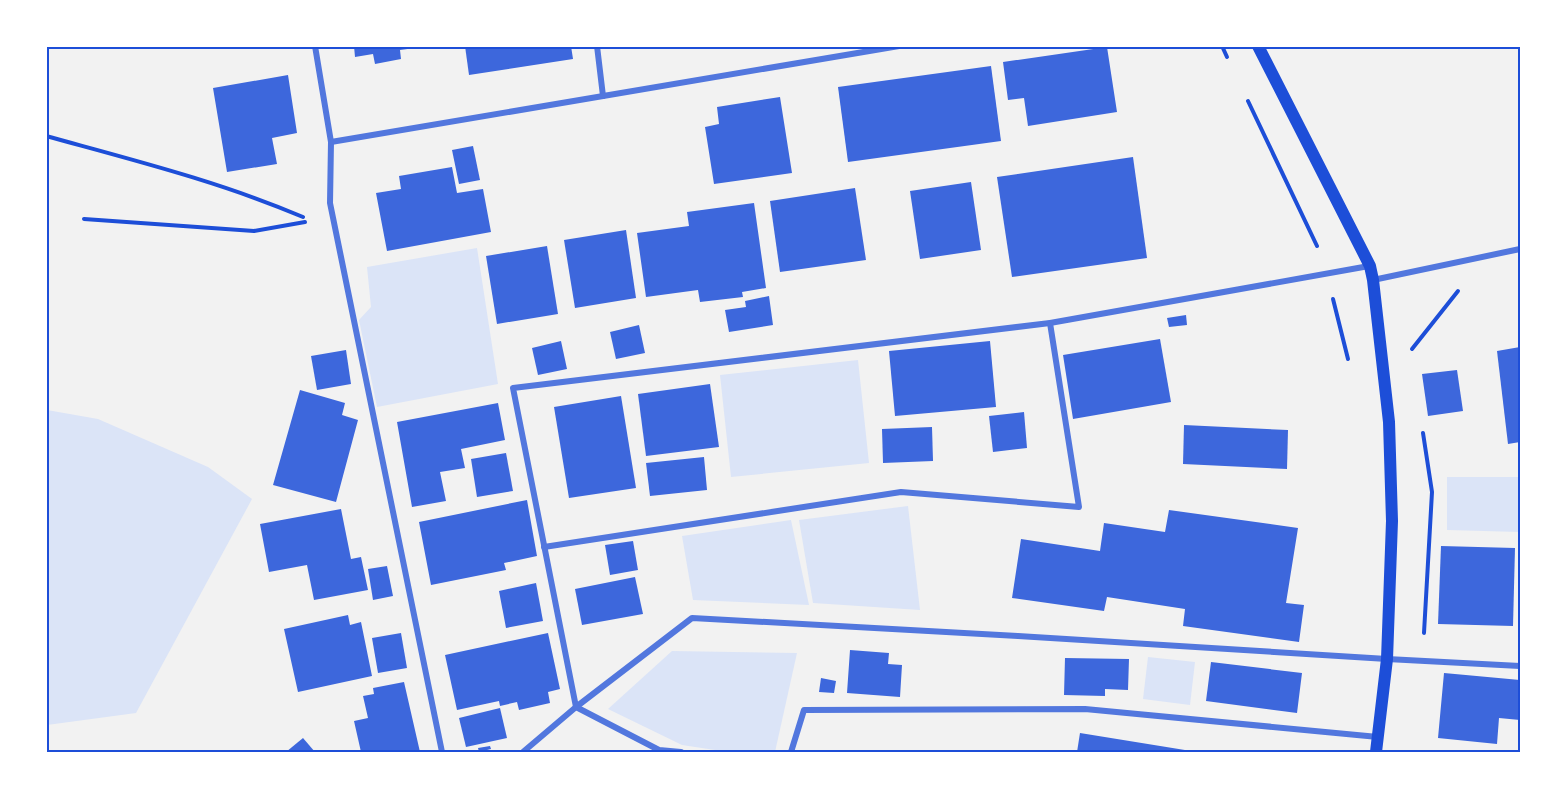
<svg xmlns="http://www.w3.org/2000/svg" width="1567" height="799" font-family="Overpass,sans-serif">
  <rect width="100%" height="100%" fill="#f2f2f2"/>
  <g fill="#dbe4f7">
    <polygon points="477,248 498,384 377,407 359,320 371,307 367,267"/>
    <polygon points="858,360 869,463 731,477 720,375"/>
    <polygon points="47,410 98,419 208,467 252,499 136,713 47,725"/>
    <polygon points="1447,477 1520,477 1520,532 1447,530"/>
    <polygon points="908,506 920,610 813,603 799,520"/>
    <polygon points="791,520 809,605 693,600 682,536"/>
    <polygon points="672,651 797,653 775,752 728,752 682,745 608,709"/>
    <polygon points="1148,657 1195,662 1190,705 1143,699"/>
  </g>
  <g fill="#3d67dc">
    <polygon points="354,46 415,46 415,48 400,50 401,59 375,64 373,54 355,57"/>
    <polygon points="465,46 571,46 573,59 469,75"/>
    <polygon points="1107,47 1117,112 1028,126 1024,98 1008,100 1003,62"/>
    <polygon points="991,66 1001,141 848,162 838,87"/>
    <polygon points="288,75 297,133 272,138 277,164 227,172 213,88"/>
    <polygon points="780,97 792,173 714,184 705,127 719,124 717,107"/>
    <polygon points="473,146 480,180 459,184 452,150"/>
    <polygon points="1133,157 1147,258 1012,277 997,177"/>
    <polygon points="452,167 457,193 483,189 491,232 387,251 376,193 401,189 399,176"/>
    <polygon points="971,182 981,250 920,259 910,191"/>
    <polygon points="855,188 866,260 780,272 770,201"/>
    <polygon points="754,203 766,288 742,292 743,297 700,302 698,290 646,297 637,233 689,226 687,212"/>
    <polygon points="626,230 636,298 575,308 564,240"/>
    <polygon points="547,246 558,314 497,324 486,256"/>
    <polygon points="769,296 773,325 729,332 725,310 746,307 745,301"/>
    <polygon points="1186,315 1187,325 1169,327 1167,318"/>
    <polygon points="639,325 645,353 616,359 610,332"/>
    <polygon points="1160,339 1171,402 1073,419 1063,355"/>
    <polygon points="561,341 567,369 538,375 532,348"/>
    <polygon points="990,341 996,407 895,416 889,351"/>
    <polygon points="1520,347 1520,442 1508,444 1497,351"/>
    <polygon points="346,350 351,384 317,390 311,356"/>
    <polygon points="1457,370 1463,411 1428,416 1422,374"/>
    <polygon points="710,384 719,447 646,456 638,394"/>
    <polygon points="300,390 345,403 342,415 358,420 336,502 273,485"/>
    <polygon points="621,396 636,488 569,498 554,407"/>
    <polygon points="498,403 505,440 461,449 465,468 440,472 446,501 412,507 397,422"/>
    <polygon points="1024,412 1027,448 993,452 989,416"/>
    <polygon points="1184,425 1288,430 1287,469 1183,464"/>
    <polygon points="932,427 933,461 883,463 882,429"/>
    <polygon points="506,453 513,491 477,497 471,459"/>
    <polygon points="704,457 707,490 650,496 646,463"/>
    <polygon points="527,500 537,556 504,563 506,570 431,585 419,522"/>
    <polygon points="341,509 351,559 361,557 368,590 314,600 307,565 269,572 260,524"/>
    <polygon points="1169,510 1298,528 1286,603 1304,605 1299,642 1183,626 1185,609 1107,597 1104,611 1012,598 1021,539 1100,551 1104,523 1165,532"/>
    <polygon points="633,541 638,570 610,575 605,545"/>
    <polygon points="1441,546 1515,548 1513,626 1438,624"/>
    <polygon points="387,566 393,596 373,600 368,569"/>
    <polygon points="635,577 643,614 582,625 575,589"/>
    <polygon points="536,583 543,621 506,628 499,591"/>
    <polygon points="348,615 350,625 361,622 372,676 298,692 284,629"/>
    <polygon points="401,633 407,668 378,673 372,638"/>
    <polygon points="548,633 560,689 548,692 550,703 519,710 517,702 500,706 499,701 457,710 445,655"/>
    <polygon points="850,650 889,653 888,664 902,665 900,697 847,693"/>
    <polygon points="1065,658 1129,659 1128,690 1105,689 1105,696 1064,695"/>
    <polygon points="1211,662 1302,673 1297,713 1206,701"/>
    <polygon points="1444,673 1520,680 1520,720 1499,718 1497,744 1438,738"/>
    <polygon points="821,678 836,681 834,693 819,692"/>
    <polygon points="404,682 420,752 361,752 354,721 368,718 363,696 374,694 373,688"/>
    <polygon points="500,708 507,738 466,747 459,718"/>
    <polygon points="1080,733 1191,751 1191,752 1077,752"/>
    <polygon points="303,738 315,752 286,752"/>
    <polygon points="490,746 491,749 479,752 478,748"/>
  </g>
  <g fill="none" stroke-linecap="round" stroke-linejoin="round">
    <g stroke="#1d4ed8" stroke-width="4">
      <polyline points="1222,46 1227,57"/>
      <polyline points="1248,101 1317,246"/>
      <path d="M46,136C133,160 221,182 303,217"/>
      <polyline points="84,219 254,231 305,222"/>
      <polyline points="1333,299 1348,359"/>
      <polyline points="1412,349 1458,291"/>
      <polyline points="1423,433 1432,492 1424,633"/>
    </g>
    <g stroke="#5277de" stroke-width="6">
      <polyline points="315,46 331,142 330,203 442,752"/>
      <polyline points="597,46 603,96"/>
      <polyline points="331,142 899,46"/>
      <polyline points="1373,280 1520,249"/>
      <polyline points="544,547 901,492 1079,507 1050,323"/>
      <polyline points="523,752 576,707 692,618 1018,636 1387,659 1520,666"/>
      <polyline points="681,752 659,750 576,707 513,388 1050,323 1369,266"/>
      <polyline points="791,752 804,710 1085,709 1378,737"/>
    </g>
    <polyline stroke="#1d4ed8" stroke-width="12" points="1258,46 1370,266 1373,280 1389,422 1392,521 1387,659 1376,752"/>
  </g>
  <rect width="1567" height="799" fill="none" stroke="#ffffff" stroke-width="96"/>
  <rect x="48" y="48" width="1471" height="703" fill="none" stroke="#1d4ed8" stroke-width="2"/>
</svg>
